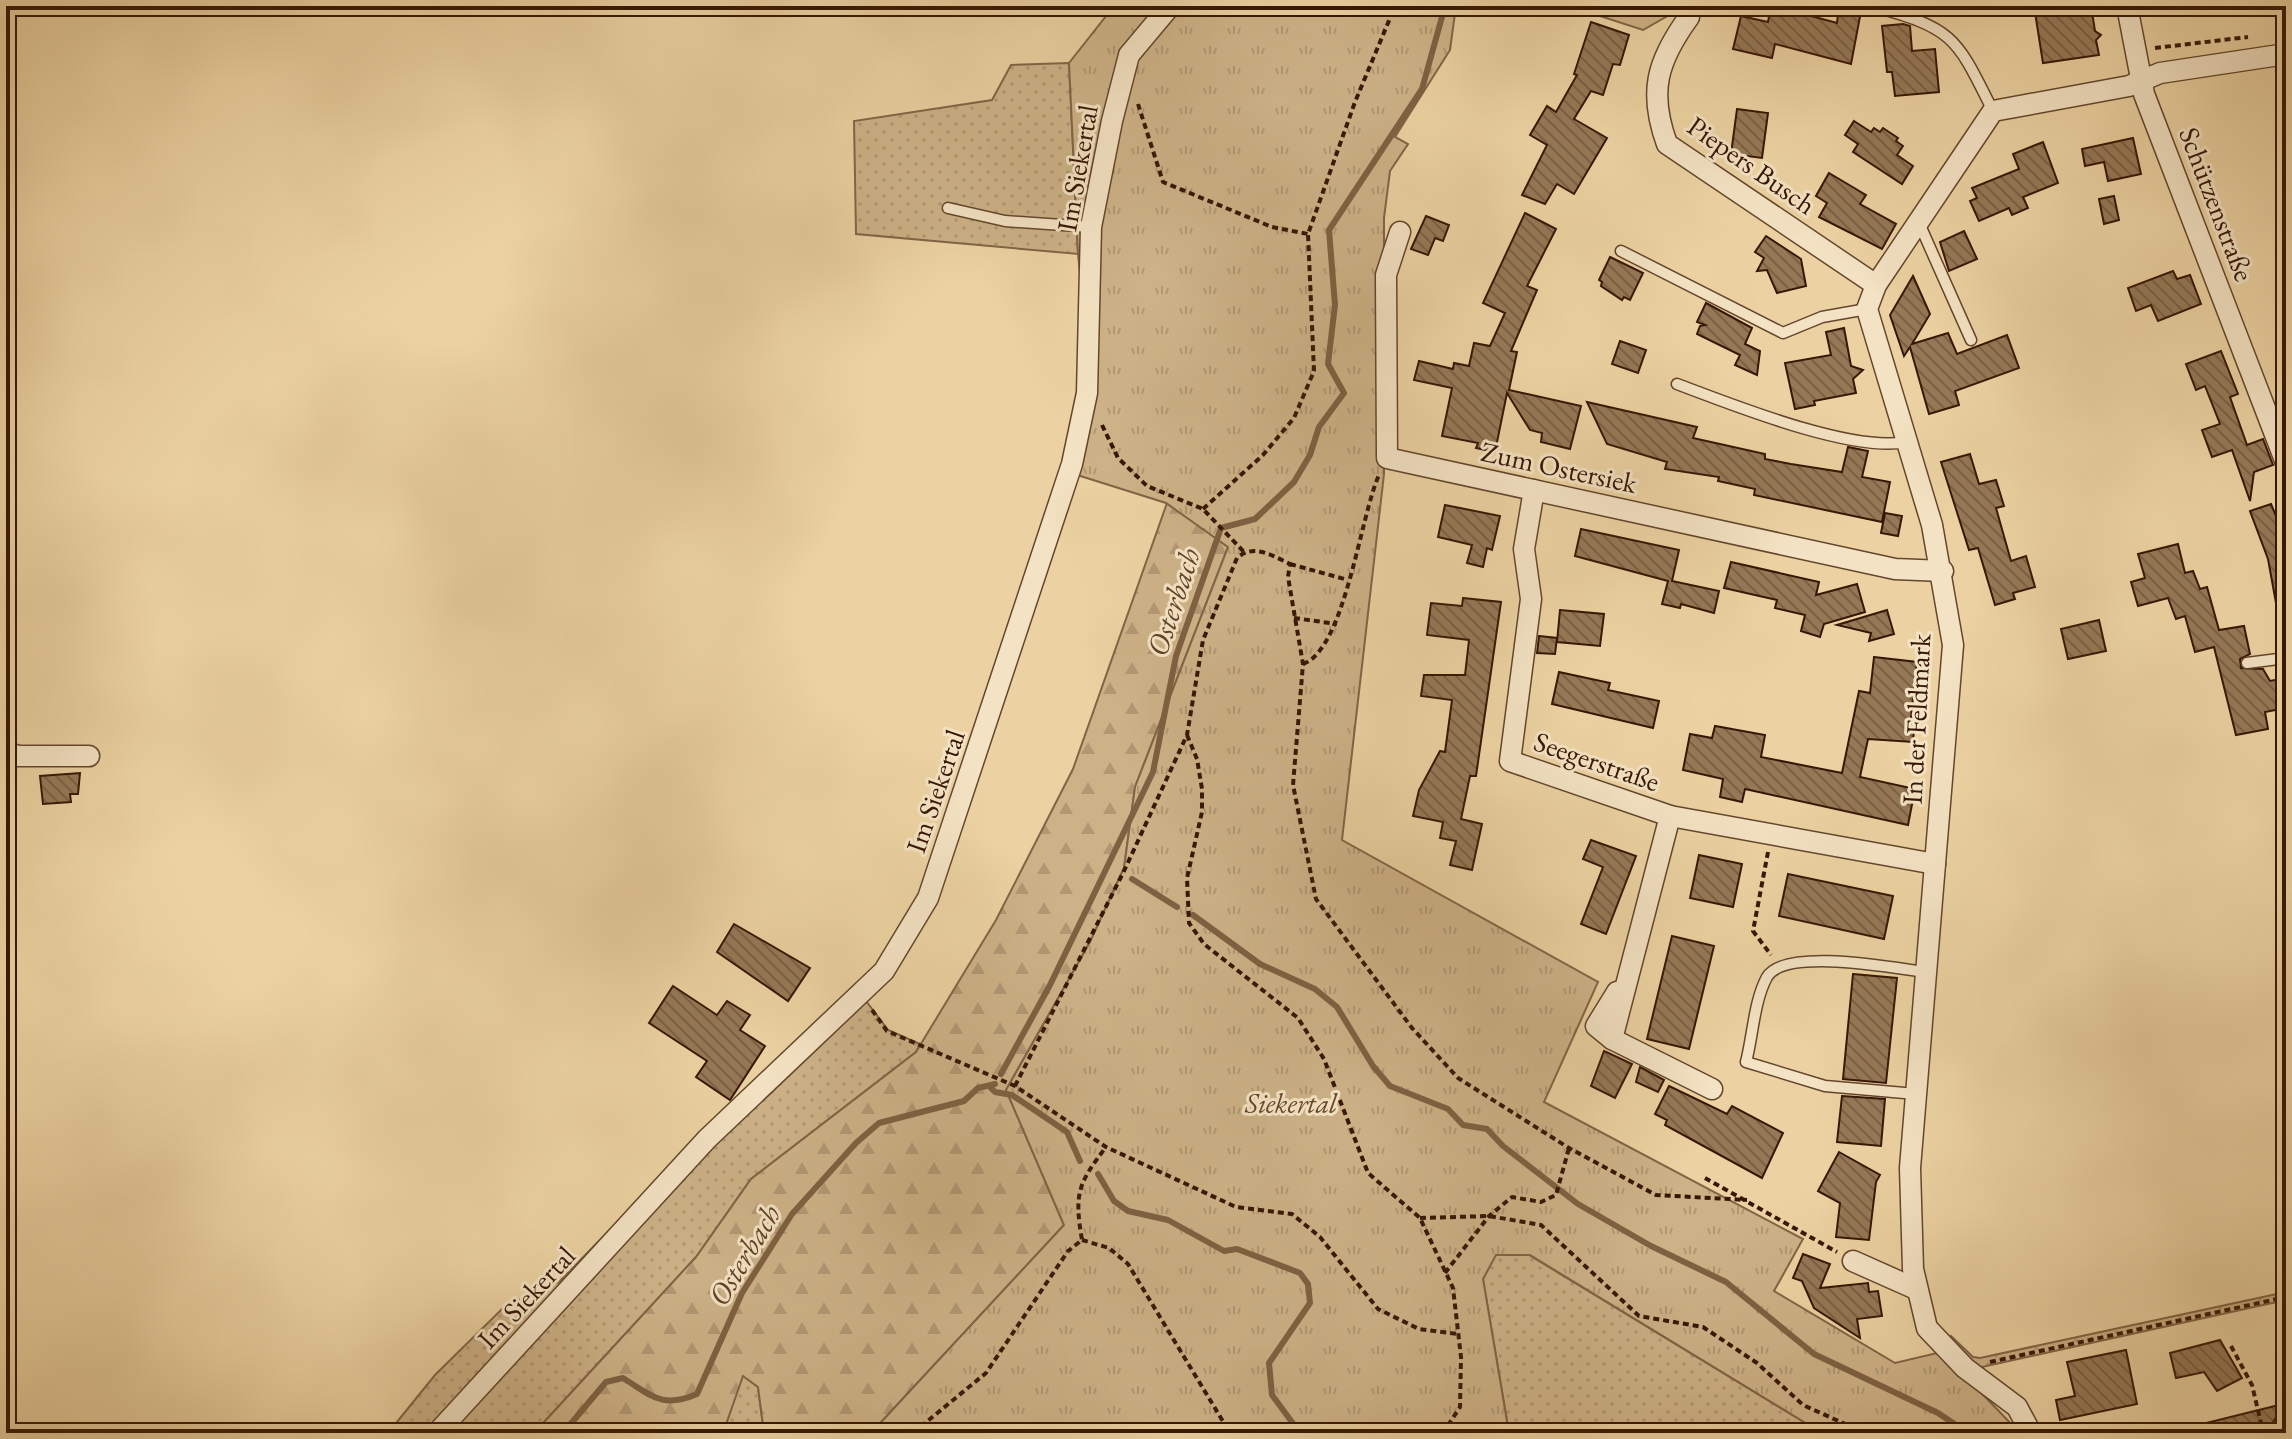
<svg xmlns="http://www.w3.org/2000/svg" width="2292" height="1439" font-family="'EB Garamond',serif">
  <defs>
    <pattern id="grass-dots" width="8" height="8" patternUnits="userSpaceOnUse" patternTransform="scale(2)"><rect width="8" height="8" fill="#cdb287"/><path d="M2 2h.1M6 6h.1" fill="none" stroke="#b19873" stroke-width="1.8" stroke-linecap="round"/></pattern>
    <pattern id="forest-firs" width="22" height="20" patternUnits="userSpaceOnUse" patternTransform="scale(2)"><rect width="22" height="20" fill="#cdb287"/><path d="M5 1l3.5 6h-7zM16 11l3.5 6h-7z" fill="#b19873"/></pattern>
    <pattern id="park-tufts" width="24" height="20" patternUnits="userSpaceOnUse" patternTransform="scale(2)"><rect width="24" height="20" fill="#cdb287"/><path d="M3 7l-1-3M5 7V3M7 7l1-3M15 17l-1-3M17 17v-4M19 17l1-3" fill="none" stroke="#b19873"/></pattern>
    <pattern id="building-back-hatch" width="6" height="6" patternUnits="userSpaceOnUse" patternTransform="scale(2)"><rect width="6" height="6" fill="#957856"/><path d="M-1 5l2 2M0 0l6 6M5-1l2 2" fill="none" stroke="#7a6145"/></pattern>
  </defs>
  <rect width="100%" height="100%" fill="#ecd2a2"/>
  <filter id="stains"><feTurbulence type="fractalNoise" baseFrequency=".0025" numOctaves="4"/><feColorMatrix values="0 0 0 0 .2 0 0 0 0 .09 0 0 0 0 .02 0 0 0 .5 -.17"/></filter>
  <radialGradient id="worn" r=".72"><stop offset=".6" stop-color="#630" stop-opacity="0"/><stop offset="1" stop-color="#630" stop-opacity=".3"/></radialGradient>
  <g fill="url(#grass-dots)" stroke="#826446" stroke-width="2">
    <polygon points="1069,63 1078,254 856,234 854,121 992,100 1011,65"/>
    <polygon points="857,989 888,1030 920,1044 916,1052 751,1179 696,1257 534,1433 388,1433 435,1375 504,1307 559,1282 702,1135"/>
    <polygon points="1495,1255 1529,1255 1822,1433 1509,1433 1483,1279"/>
    <polygon points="2286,1292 2286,1300 1973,1369 1937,1353 1951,1336 1973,1357 1980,1358"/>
    <polygon points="742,1375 758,1387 764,1433 723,1433"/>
  </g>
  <polygon fill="url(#forest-firs)" stroke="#826446" stroke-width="2" points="1167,503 1228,547 1135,787 1124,868 1090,942 1006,1090 1064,1225 871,1433 764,1433 758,1387 743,1376 723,1433 534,1433 696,1257 751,1179 916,1052 996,920 1073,769"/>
  <g fill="url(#park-tufts)" stroke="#826446" stroke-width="2">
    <polygon points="1114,6 1456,6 1450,50 1395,137 1408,144 1390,171 1384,218 1384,474 1342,840 1598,982 1544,1102 1803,1239 1774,1291 1895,1363 1937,1353 1963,1374 2020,1433 1822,1433 1530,1255 1496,1255 1483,1279 1509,1433 871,1433 1064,1225 1006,1090 1090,942 1124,868 1135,787 1228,547 1166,503 1074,474 1089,362 1078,254 1069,63"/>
    <polygon points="1569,6 1685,6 1643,30"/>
  </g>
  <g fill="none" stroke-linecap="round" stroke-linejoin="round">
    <g stroke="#7e6142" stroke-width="6">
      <polyline points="1132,879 1177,907"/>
      <polyline points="1193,915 1260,964 1315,989 1337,1007 1373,1066 1390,1086 1448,1109 1463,1125 1487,1129 1503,1146 1578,1204 1651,1246 1726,1282 1814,1354 1938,1413 1968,1433"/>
      <polyline points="1001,1074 1050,985 1153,772 1176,656 1221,528 1255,519 1294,482 1310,455 1319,427 1344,393 1328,364 1335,305 1329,230 1422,89 1445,6"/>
      <polyline points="991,1088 995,1092 1012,1095 1067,1132 1080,1161"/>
      <polyline points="1098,1174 1114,1201 1128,1211 1168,1220 1224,1251 1237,1249 1300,1273 1308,1284 1310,1303 1269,1363 1272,1395 1300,1433"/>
      <path d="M563,1433L606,1382L623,1378C652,1396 662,1409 697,1394L742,1293L792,1214L856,1143L879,1123L964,1101L978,1088L995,1084"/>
    </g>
  </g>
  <g fill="url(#building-back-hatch)" stroke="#371704" stroke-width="2">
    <polygon points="1771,6 1790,6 1789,10 1837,23 1839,6 1862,6 1851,64 1775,44 1772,58 1733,49 1741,16 1768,22"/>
    <polygon points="2034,6 2091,6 2095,31 2101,35 2096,40 2099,55 2043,63"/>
    <polygon points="1591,22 1629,35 1620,65 1613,64 1603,95 1591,91 1574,119 1607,138 1574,194 1557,184 1545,204 1522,195 1547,145 1530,135 1547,106 1556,112 1577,75 1574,74"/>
    <polygon points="1903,24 1910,26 1912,51 1935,49 1939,92 1895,96 1892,72 1887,72 1882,26"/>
    <polygon points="1737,109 1768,113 1762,158 1731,154"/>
    <polygon points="1854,121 1871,132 1874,128 1880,132 1883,128 1898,138 1896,141 1903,146 1897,155 1913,166 1902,184 1853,152 1858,144 1845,135"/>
    <polygon points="2133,138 2141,174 2108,181 2104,162 2085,166 2082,149"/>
    <polygon points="2043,142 2058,183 2023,197 2028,208 2012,215 2009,208 1979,221 1970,201 1977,198 1972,188 2019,169 2013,154"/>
    <polygon points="1829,173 1866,195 1860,204 1896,224 1882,249 1819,217 1827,203 1816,196"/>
    <polygon points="2114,196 2119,220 2104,224 2099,199"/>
    <polygon points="1525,213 1556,229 1527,286 1537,290 1511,351 1517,352 1509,390 1581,406 1570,449 1541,442 1542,433 1530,430 1507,393 1495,452 1476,448 1478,443 1442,436 1452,388 1414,380 1419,361 1453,369 1454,363 1469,366 1474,343 1490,346 1505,313 1483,303"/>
    <polygon points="1426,216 1449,225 1443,241 1435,238 1428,255 1411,249"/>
    <polygon points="1964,231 1977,259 1949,271 1940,242"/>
    <polygon points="1766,236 1801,259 1806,286 1777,293 1767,270 1757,271 1764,258 1755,252"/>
    <polygon points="1610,257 1643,273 1630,300 1624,297 1622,300 1601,286 1602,282 1599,280"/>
    <polygon points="2173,271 2177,279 2190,275 2201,304 2158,321 2151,305 2136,311 2128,288"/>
    <polygon points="1913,276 1930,314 1912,344 1948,333 1957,354 2007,335 2019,368 1955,391 1959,405 1929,414 1910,347 1904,356 1890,315"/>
    <polygon points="1706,303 1752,328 1745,344 1760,351 1757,375 1735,365 1740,355 1697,334 1700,326 1705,325 1697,322"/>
    <polygon points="1844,328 1851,366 1863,370 1853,379 1856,393 1814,401 1815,405 1795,409 1785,363 1831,355 1826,332"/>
    <polygon points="1620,341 1646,350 1638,373 1612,364"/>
    <polygon points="2221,351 2238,394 2230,397 2247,445 2263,439 2273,465 2254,472 2250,501 2232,450 2212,457 2202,430 2220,424 2205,386 2196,390 2186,364"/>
    <polygon points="1587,402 1697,427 1693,438 1765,454 1765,459 1791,464 1842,472 1848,447 1868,451 1862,477 1890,482 1882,522 1754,495 1755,489 1718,481 1719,477 1665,469 1667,462 1607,444"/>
    <polygon points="1970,454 1979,484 1996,480 2004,506 1996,508 2011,561 2026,556 2035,587 2013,593 2015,599 1995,605 1978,548 1969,550 1941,462"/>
    <polygon points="2271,504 2283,533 2279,535 2286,568 2286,614 2278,614 2268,559 2250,511"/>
    <polygon points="1445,505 1500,516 1492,550 1487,548 1483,567 1467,563 1472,545 1438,537"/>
    <polygon points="1885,513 1902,516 1898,536 1881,533"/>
    <polygon points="1581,529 1679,550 1672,581 1719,591 1714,613 1681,604 1680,608 1662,604 1668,581 1575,556"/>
    <polygon points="2178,544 2185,573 2193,571 2200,589 2207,587 2219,630 2244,626 2250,654 2240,659 2241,668 2263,669 2270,681 2286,678 2286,708 2265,712 2268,729 2236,735 2214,647 2195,652 2185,616 2176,619 2168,598 2138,606 2131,582 2145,578 2138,554"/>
    <polygon points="1731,562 1819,582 1816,595 1857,584 1865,612 1824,624 1820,637 1801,631 1805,615 1775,608 1777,600 1724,588"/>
    <polygon points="1463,598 1501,602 1476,776 1470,776 1461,819 1482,824 1472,870 1450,865 1456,841 1440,838 1443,822 1413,816 1419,790 1440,751 1445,752 1452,700 1421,696 1424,675 1465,675 1469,640 1427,635 1431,603 1462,606"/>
    <polygon points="1560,610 1604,614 1600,646 1557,642"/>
    <polygon points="1887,610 1894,634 1869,641 1871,633 1837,625"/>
    <polygon points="2099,620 2106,651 2068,659 2061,629"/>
    <polygon points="1539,636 1557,638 1555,654 1537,653"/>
    <polygon points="1874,657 1917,662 1911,717 1915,717 1913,742 1868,739 1860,777 1915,789 1908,825 1745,789 1742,802 1720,797 1723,779 1683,770 1690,734 1712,738 1715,726 1765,735 1761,757 1842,773 1859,691 1870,693"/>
    <polygon points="1559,672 1610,683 1608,690 1659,701 1653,728 1552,704"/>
    <polygon points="80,773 78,794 70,794 71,802 43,804 40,776"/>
    <polygon points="1591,840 1636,856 1606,934 1581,924 1603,867 1583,859"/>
    <polygon points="1699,855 1742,864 1733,907 1690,898"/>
    <polygon points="1788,874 1893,896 1884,939 1779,916"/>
    <polygon points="734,924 810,968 788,1001 717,952"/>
    <polygon points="1672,936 1714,946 1689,1049 1647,1039"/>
    <polygon points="1853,974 1897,978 1886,1083 1843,1079"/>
    <polygon points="673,986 717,1015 727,1001 750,1015 740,1030 765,1046 730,1100 696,1077 707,1061 649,1023"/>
    <polygon points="1604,1051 1632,1064 1615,1098 1591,1086"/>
    <polygon points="1640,1067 1664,1080 1658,1092 1636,1082"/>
    <polygon points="1669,1086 1727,1114 1732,1106 1783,1133 1762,1178 1665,1125 1667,1120 1655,1114"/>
    <polygon points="1842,1096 1885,1099 1881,1146 1837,1142"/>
    <polygon points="1839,1152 1880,1175 1876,1182 1869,1240 1836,1237 1840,1203 1818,1191"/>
    <polygon points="1803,1254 1830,1264 1820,1288 1868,1283 1869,1292 1878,1291 1882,1316 1857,1319 1860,1338 1814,1308 1802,1281 1793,1278"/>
    <polygon points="2220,1340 2242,1378 2217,1391 2204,1372 2176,1378 2170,1353"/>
    <polygon points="2126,1350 2137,1404 2060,1420 2056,1400 2075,1396 2067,1362"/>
    <polygon points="2279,1405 2284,1424 2275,1419 2269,1429 2252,1433 2191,1433 2190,1427"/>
  </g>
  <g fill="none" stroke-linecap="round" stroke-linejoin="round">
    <defs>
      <g id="service">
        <path d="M1872,6C1955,29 1956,37 1993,111"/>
        <polyline points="1689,17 1702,6"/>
        <polyline points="948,208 1005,221 1091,227"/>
        <polyline points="1919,223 1971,340"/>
        <polyline points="1621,251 1783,333 1822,317 1867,309"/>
        <path d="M1677,384C1731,404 1851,453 1906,442"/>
        <polyline points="2247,663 2286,658"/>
        <path d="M1916,1094L1825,1086L1746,1062C1753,1035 1754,1001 1767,977C1785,947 1894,968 1925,972"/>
        <polyline points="2277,1427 2278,1433"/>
      </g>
      <g id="minor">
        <polyline points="2127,6 2144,94 2286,463"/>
        <path d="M1689,17C1657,61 1648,92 1667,144L1876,285"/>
        <polyline points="1400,232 1386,275 1387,458 1895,569 1943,571"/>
        <polyline points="1534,490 1524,549 1531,599 1510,761 1670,816 1935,864"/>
        <polyline points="6,752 18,756 89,756"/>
        <polyline points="1617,992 1596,1026 1612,1039 1712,1089"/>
        <polyline points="1612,1039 1670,816"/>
        <polyline points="1853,1261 1916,1289"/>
        <polyline points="437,1433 707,1139 884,971 928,898 1072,464 1087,393 1091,227 1112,121 1129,55 1170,6"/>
        <polyline points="2031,1433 2017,1407 1965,1368 1927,1328 1913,1269 1910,1168 1953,645 1932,525 1867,309 1876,285 1993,111 2129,86 2160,73 2286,54"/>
      </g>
    </defs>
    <use href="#service" stroke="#64462c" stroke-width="13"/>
    <use href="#minor" stroke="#64462c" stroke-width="23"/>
    <g stroke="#371704" stroke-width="4" stroke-dasharray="6 4" stroke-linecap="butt">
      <polyline points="1372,6 1393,11"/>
      <polyline points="2155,48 2248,37"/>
      <polyline points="1138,104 1163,182 1272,227 1308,234"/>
      <polyline points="1102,425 1118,458 1147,486 1203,509 1244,552"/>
      <polyline points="1203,509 1263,455 1294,418 1314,371 1308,234 1355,102 1393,11 1409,6"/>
      <polyline points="1290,564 1348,580"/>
      <polyline points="1294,618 1337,624"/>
      <path d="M1303,664C1345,649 1360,517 1379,475"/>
      <polyline points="1187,735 1197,759 1202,789 1202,812 1187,878 1189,923 1204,944 1298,1018 1324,1059 1368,1173 1420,1218 1453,1288 1461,1357 1460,1407 1443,1433"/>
      <polyline points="1768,852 1753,931 1771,955"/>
      <polyline points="872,1010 887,1031 1015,1086 1106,1147 1236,1207 1292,1214 1320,1237 1378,1309 1419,1329 1457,1334"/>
      <path d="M1015,1086L1124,871L1187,735L1203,640L1237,558C1254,543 1273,556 1290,564L1288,577L1303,664L1293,785L1316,899L1412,1028L1458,1078L1569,1148L1656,1195L1747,1200"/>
      <polyline points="1705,1178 1837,1252"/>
      <polyline points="1420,1218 1489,1216 1541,1225 1639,1316 1703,1327 1757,1363 1803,1405 1865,1433"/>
      <polyline points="1082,1240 1109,1248 1128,1264 1230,1433"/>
      <polyline points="1445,1273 1489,1216 1512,1197 1541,1202 1556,1195 1569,1148"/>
      <polyline points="2231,1346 2252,1385 2261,1423"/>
      <polyline points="1990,1362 2286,1297"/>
      <path d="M913,1433L986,1373L1068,1251L1082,1240C1074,1193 1078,1184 1106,1147"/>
    </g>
    <use href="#service" stroke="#f3e2c3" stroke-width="10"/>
    <use href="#minor" stroke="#f3e2c3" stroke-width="20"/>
  </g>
  <g text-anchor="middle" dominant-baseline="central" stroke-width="6" stroke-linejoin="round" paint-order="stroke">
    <g font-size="28" fill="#371704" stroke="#f3e2c3">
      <text transform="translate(1752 165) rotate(35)">Piepers Busch</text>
      <text transform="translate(1077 168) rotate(-80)">Im Siekertal</text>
      <text transform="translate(2217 204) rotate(69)">Schützenstraße</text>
      <text transform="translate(1559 467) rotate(12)">Zum Ostersiek</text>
      <text transform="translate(1916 719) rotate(-87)">In der Feldmark</text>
      <text transform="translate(1597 761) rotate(19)">Seegerstraße</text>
      <text transform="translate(935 791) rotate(-71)">Im Siekertal</text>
      <text transform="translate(526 1297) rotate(-47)">Im Siekertal</text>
    </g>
    <g font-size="28" font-style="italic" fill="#64462b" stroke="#f3e2c3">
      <text x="1291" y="1103">Siekertal</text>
    </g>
    <g font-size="30" font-style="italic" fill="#614228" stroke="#f3e2c3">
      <text transform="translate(1173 602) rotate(-72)">Osterbach</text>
      <text transform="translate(744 1255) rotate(-59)">Osterbach</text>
    </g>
  </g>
  <rect width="2292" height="1439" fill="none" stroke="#ecd2a2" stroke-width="32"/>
  <rect x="8" y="8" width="2276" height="1423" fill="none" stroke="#371704" stroke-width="4"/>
  <rect x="16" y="16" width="2260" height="1407" fill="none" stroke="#371704" stroke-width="2"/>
  <rect width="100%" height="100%" filter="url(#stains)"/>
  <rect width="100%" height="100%" fill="url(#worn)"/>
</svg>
